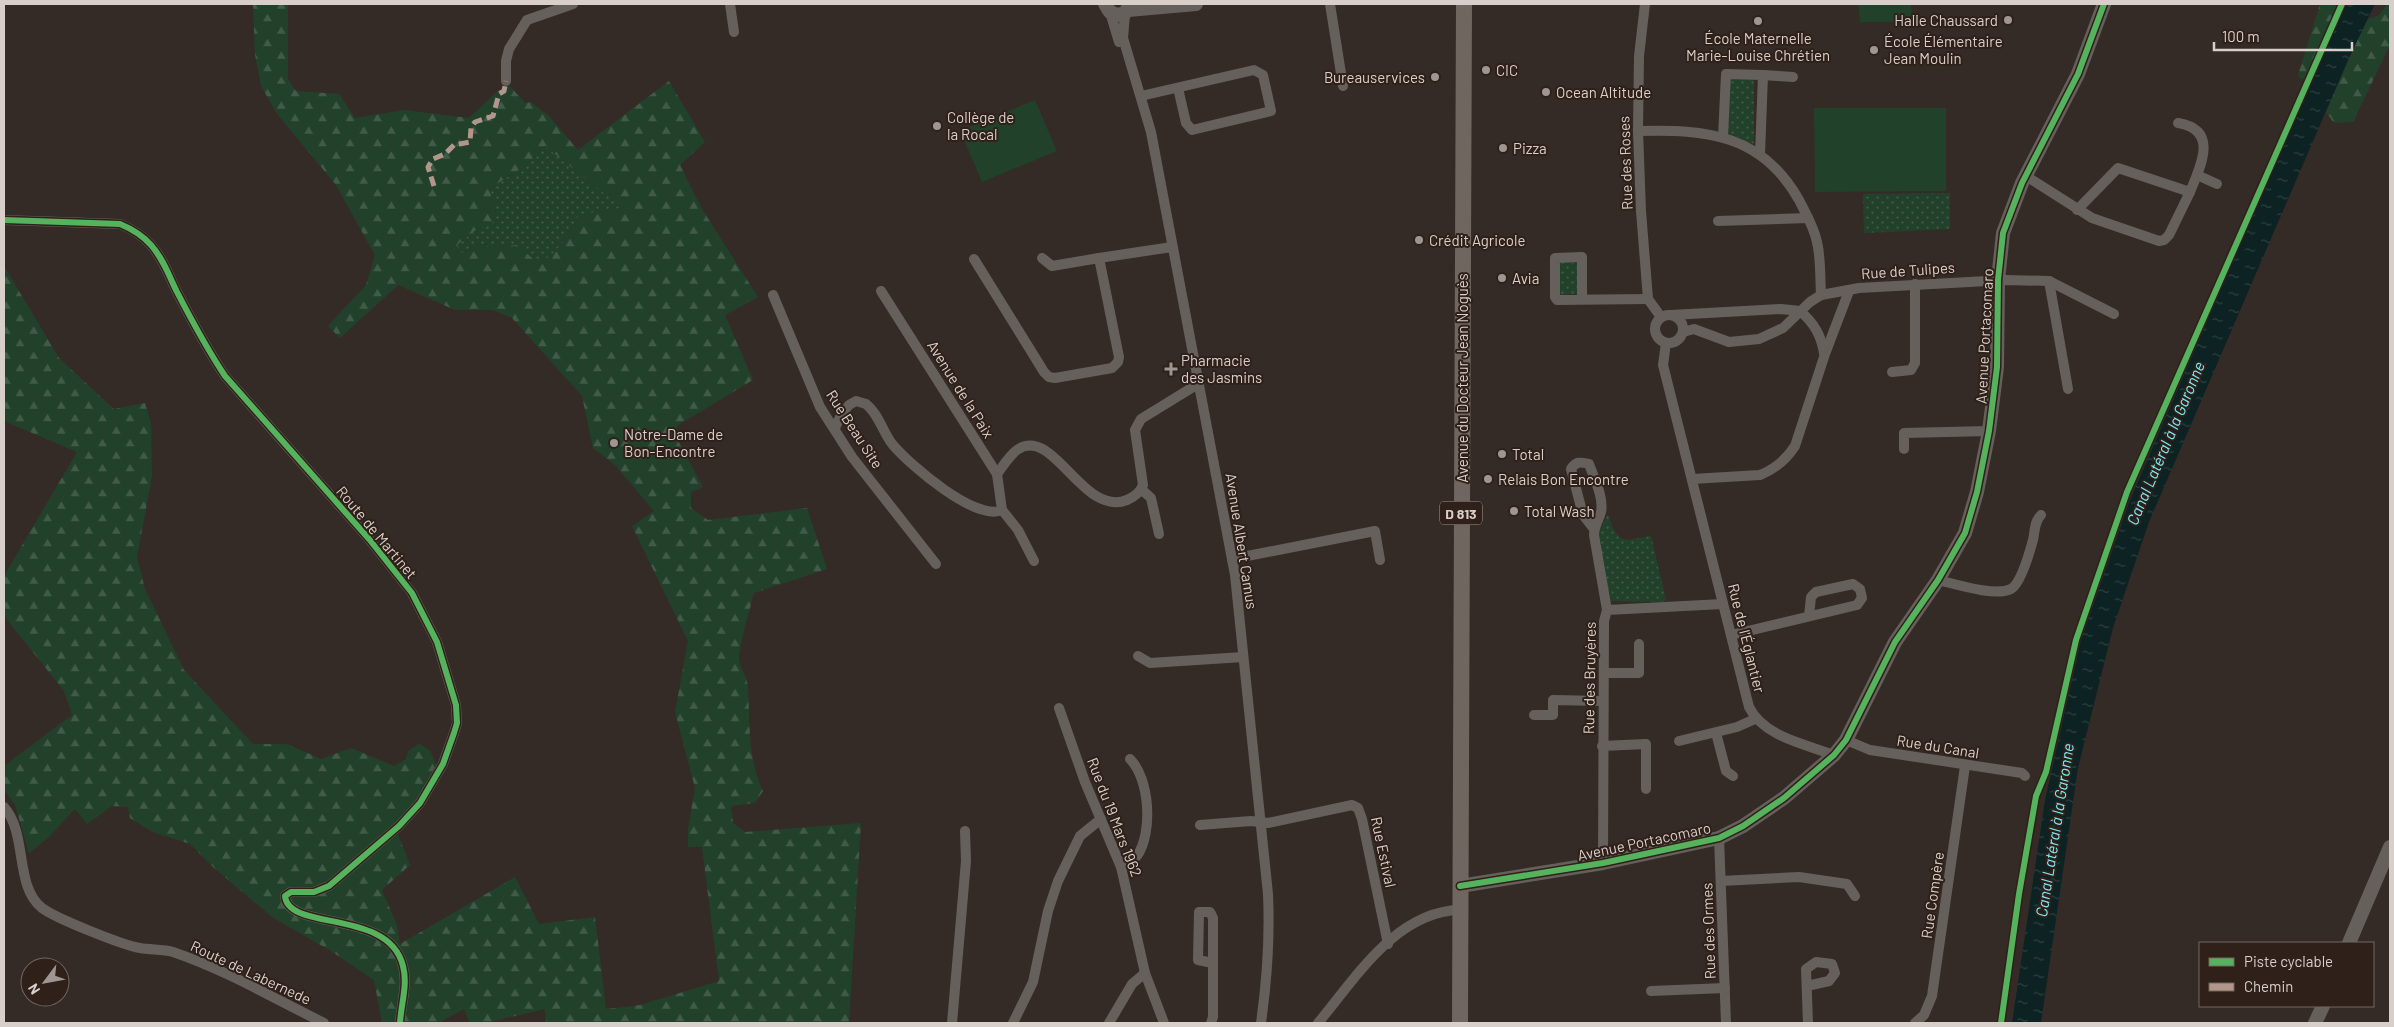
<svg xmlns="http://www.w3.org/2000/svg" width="2394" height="1027" font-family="Barlow,sans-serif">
  <defs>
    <pattern id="grass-dots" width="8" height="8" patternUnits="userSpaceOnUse" patternTransform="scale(1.25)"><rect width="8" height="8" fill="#21412b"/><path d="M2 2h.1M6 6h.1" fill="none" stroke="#415b48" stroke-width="1.8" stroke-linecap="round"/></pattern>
    <pattern id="forest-firs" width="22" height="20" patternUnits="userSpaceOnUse" patternTransform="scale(1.25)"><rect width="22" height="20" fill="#21412b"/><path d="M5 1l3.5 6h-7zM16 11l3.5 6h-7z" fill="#415b48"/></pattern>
    <pattern id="water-ripples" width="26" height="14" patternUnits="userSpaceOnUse" patternTransform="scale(1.25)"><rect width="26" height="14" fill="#0c2223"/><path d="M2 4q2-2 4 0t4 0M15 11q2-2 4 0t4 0" fill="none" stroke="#2f4142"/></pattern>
  </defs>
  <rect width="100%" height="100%" fill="#342b27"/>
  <g fill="url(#grass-dots)">
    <polygon points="1730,79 1754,79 1754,144 1728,133"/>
    <path d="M545,146L623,208L579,215C569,232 558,256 538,263L516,245L481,248L478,246L457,255L458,244L476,230L492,224L496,210L489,189L525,166Z"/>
    <polygon points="1950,193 1950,229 1864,233 1863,194"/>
    <polygon points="1559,262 1578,263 1577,294 1559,295"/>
    <polygon points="1608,514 1613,529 1620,538 1628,540 1651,536 1666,600 1663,602 1611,601 1597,535"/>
  </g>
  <g fill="url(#forest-firs)" fill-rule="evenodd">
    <path d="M253,4H288V79L296,91L339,94L355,118L404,110L469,118L499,90L509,85L525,103L531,102L549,116L578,150L669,81L705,142L680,165L702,209L758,297L725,315L753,380L678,425L675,435L703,487L691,492V508L708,520L807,508L827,569L754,593C751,606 738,649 739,660C740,669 747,677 748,686C750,720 747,759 763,791L755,803L731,806L733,823L745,832L861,823L849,1023H546L545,1009L485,1023H470L464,1009L438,1023H382L374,980L331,951L272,917L213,867L190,844L153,832L130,818L128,807L112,806L87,824L75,809L48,838L29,853L15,805L4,789V766L72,715L64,691L4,616V576L77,452L4,421V266L59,358L114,409L145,403L151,423L152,476L137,557L145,589L184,670L253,744H287L321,759L351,748L394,766L406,759L408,751L419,744L430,750L436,765L411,809L395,827L410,865L382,890L397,925L400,944L515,877L539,924L595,917L606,1009L640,1005L719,981L702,847H688V829L695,788L675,712L688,641L632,526L654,511L616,466L593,448L582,396L512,318L493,310H455L398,285L340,338L328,326L366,285L375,255L336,185L277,114L261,86L255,55ZM545,146L622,208L579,215C569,232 558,256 538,263L517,245L481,248L478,246L457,255L458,244L476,230L492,225L496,210L489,189L525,166Z"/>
    <polygon points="2320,4 2344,4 2313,77 2301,79 2298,75"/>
    <polygon points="2387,4 2390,4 2390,45 2353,122 2334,123 2326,112 2366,20 2379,15"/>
  </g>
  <g fill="#21412b">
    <polygon points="1858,4 1911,4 1912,22 1860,22"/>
    <polygon points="1035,100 1057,151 982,182 960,131"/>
    <polygon points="1814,108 1946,108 1946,191 1815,192"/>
  </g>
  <polygon fill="url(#water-ripples)" points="2344,4 2375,4 2348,60 2149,522 2113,628 2078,768 2041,1023 2012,1023 2045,800 2081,640 2130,500"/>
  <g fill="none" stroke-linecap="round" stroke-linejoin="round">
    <g stroke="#66605d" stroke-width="10">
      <polyline points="730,4 734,32"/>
      <polyline points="1330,4 1343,86"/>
      <polyline points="1645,4 1639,56 1638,131 1641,211 1648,299 1661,317"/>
      <polyline points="1110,12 1119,42"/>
      <path d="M1125,13L1123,38L1151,132L1235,575L1268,894C1270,938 1267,980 1261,1023"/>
      <polyline points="1763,75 1793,77"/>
      <polyline points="506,81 506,61 509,49 527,20 573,4"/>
      <polyline points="1141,96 1254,70 1263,75 1271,111 1192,130 1186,123 1178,88"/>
      <path d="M2178,123C2220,130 2200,167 2190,192"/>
      <path d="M1638,131C1706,129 1762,134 1799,200C1806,214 1814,227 1817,242C1821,259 1820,278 1821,295"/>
      <polyline points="1723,137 1726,74 1763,75 1760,154"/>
      <polyline points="2197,175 2217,184"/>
      <polyline points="2026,176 2092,218 2159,241 2164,240 2169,235 2190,192 2118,168 2077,210"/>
      <path d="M4,220L120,224C132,229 143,236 151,245C164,260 169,276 177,292C192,321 207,349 225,376L369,539L412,593L437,642L456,705L457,723L454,733L443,764L420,803L399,826L329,886L314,892H291L285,896C288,932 389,908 403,966C408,985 401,1004 400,1023"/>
      <polyline points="1718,221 1808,218"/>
      <polyline points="1042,258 1052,266 1099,258"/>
      <polyline points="974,259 1044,372 1049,377 1055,378 1112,368 1118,362 1119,357 1099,258 1172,247"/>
      <polyline points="2049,281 2114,314"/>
      <polyline points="773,295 820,407 852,457 936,564"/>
      <polyline points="1582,299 1582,257 1555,258 1555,297 1557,300 1648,299"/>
      <path d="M1800,311C1814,323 1821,335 1824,353"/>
      <circle cx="1669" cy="329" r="14"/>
      <polyline points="1671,315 1781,309 1800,311"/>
      <polyline points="1683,332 1694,329 1729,342 1759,339 1783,328 1810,302 1821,295 1859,288 2006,280 2049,281 2068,389"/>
      <path d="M1666,343L1663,365L1749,707C1764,737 1805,744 1834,755"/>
      <polyline points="1892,372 1911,370 1915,363 1915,284"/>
      <path d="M835,428L841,415L849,405L856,401L866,404C879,414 883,433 893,445C910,465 976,522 1002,510L997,474L881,291"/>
      <polyline points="1904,449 1904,433 1989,431"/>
      <path d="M997,474C1003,466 1009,456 1017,450C1053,424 1083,518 1127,500C1134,497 1140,493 1143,485L1135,430L1141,419L1198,384"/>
      <path d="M1692,479L1760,475C1775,469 1786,460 1795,446L1825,354L1849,291"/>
      <polyline points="1142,490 1151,498 1159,534"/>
      <polyline points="1002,510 1018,530 1034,561"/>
      <path d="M1594,529L1583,515L1571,469C1576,461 1580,462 1589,464C1594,478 1604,497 1601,512C1599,520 1594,526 1594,535L1607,610"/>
      <polyline points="1232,559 1375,531 1380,560"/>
      <path d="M1938,580C1955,584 1996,597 2011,589C2021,583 2030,551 2033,540C2035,531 2034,522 2041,515"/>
      <polyline points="1731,635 1857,605 1862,598 1860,589 1853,584 1816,592 1811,597 1809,616"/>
      <polyline points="1138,656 1150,663 1243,657"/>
      <polyline points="1604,673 1639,673 1639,644"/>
      <polyline points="1059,708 1085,782 1121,867 1145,973 1164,1023"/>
      <polyline points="1534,715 1553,715 1553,700 1602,701"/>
      <polyline points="1716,733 1726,771 1733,776"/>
      <polyline points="1846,740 1870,750 2022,773 2025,776"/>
      <polyline points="1679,741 1737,727 1755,719"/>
      <polyline points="1602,746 1646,744 1646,789"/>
      <path d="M4,807C28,834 14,886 42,908C55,918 122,945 140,948C151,950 163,949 173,952C226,970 275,999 324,1023"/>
      <polyline points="1200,825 1251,821 1268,823 1352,805 1358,808 1362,819 1388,944"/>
      <polyline points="1719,838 1726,1023"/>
      <polyline points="1603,863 1604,621 1607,610 1723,604"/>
      <path d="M1121,867C1127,864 1133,861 1137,856C1153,833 1150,779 1130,759"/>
      <polyline points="1721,881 1799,877 1847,884 1855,896"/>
      <polyline points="1807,986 1829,981 1835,973 1832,964 1816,962 1806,969 1808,1023"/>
      <polyline points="1651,991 1725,988"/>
      <polyline points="952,1023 966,861 965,831"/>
      <polyline points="1013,1023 1033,982 1048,911 1058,881 1080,836 1101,819"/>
      <polyline points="1109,1023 1132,984 1145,973"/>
      <polyline points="1211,1023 1213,1017 1213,918 1210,912 1199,912 1198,960 1213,963"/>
      <path d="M1318,1023C1355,979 1396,911 1460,910"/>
      <polyline points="1915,1023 1924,1015 1932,996 1965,766"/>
    </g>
    <g stroke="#66605d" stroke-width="14">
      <polyline points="1105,4 1110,12 1117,15 1125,13 1130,4"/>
      <polyline points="1128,10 1196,4"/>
      <polyline points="1460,886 1603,863 1719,838 1743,826 1784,798 1834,755 1846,740 1895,642 1938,580 1965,533 1977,492 1989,431 1997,367 1998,280 2003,233 2022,183 2078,74 2104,4"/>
      <polyline points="2349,943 2390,847"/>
      <polyline points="2315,1023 2323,1006"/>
    </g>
    <polyline stroke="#6f675f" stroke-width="16" points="1460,1023 1464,4"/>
    <polyline stroke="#b2968c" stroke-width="5" stroke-dasharray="10 5" stroke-linecap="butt" points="434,186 428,167 433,159 445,154 454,145 470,142 471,128 475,122 493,116 499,94 504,91 506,81"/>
    <defs>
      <g id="cycleway">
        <path d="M4,220L120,224C132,229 143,236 151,245C164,260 169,276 177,292C192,321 207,349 225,376L369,539L412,593L437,642L456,705L457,723L454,733L443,764L420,803L399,826L329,886L314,892H291L285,896C288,932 389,908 403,966C408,985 401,1004 400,1023"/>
        <polyline points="1460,886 1603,863 1719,838 1743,826 1784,798 1834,755 1846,740 1895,642 1938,580 1965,533 1977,492 1989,431 1997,367 1998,280 2003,233 2022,183 2078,74 2104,4"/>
        <polyline points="2001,1023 2019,894 2036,796 2046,772 2076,640 2127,492 2342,4"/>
      </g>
    </defs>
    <use href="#cycleway" stroke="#2f2019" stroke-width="9"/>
    <use href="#cycleway" stroke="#56b35d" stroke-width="6"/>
  </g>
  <g fill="#9f9691" stroke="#2f2019" stroke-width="2">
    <circle cx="2008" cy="20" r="5"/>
    <circle cx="1758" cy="21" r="5"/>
    <circle cx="1874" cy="50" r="5"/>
    <circle cx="1486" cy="70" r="5"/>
    <circle cx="1435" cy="77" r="5"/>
    <circle cx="1546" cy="92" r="5"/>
    <circle cx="937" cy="126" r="5"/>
    <circle cx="1503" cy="148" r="5"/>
    <circle cx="1419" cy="240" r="5"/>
    <circle cx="1502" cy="278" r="5"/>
    <path d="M1168.5 361.5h5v5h5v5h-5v5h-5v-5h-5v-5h5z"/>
    <circle cx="614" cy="443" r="5"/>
    <circle cx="1502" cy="454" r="5"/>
    <circle cx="1488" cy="479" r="5"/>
    <circle cx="1514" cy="511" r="5"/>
  </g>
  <g text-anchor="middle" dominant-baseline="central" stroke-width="4" stroke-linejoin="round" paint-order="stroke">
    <rect fill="#2f2019" stroke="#a69a95" stroke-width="1" x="1440" y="501.5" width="42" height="23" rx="4"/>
    <g font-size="14" font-weight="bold" fill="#d9cfca">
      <text x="1461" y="513">D 813</text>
    </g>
    <g font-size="15" fill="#d9cfca" stroke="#2f2019" text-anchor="start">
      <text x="1998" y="20" text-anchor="end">Halle Chaussard</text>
      <text x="1758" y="38" text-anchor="middle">École Maternelle<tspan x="1758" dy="17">Marie-Louise Chrétien</tspan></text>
      <text x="1884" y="41">École Élémentaire<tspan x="1884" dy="17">Jean Moulin</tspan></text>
      <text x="1496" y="70">CIC</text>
      <text x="1425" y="77" text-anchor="end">Bureauservices</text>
      <text x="1556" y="92">Ocean Altitude</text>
      <text x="947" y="117">Collège de<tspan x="947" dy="17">la Rocal</tspan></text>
      <text x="1513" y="148">Pizza</text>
      <text x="1429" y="240">Crédit Agricole</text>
      <text x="1512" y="278">Avia</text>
      <text x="1181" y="360">Pharmacie<tspan x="1181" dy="17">des Jasmins</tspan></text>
      <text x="624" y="434">Notre-Dame de<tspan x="624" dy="17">Bon-Encontre</tspan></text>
      <text x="1512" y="454">Total</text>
      <text x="1498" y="479">Relais Bon Encontre</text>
      <text x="1524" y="511">Total Wash</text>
    </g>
    <g font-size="15" fill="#d9cfca" stroke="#2f2019">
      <text transform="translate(1625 163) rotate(-92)">Rue des Roses</text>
      <text transform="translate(1908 270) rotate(-4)">Rue de Tulipes</text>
      <text transform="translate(1984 336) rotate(-87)">Avenue Portacomaro</text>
      <text transform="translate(1462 378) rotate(-90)">Avenue du Docteur Jean Noguès</text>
      <text transform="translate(961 389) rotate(58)">Avenue de la Paix</text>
      <text transform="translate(855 429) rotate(57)">Rue Beau Site</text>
      <text transform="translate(377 532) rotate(50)">Route de Martinet</text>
      <text transform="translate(1242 541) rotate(81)">Avenue Albert Camus</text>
      <text transform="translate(1747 638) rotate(76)">Rue de l'Églantier</text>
      <text transform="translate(1589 678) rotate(-89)">Rue des Bruyères</text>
      <text transform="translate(1938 746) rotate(9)">Rue du Canal</text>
      <text transform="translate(1115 817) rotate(69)">Rue du 19 Mars 1962</text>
      <text transform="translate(1644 841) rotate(-12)">Avenue Portacomaro</text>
      <text transform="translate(1384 852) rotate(78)">Rue Estival</text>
      <text transform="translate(1932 895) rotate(-82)">Rue Compère</text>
      <text transform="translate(1708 931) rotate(-92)">Rue des Ormes</text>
      <text transform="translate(251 972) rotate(25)">Route de Labernede</text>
    </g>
    <g font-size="16" font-style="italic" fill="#7beff9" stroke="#2f2019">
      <text transform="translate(2165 443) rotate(-67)">Canal Latéral à la Garonne</text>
      <text transform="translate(2054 830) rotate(-81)">Canal Latéral à la Garonne</text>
    </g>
  </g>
  <rect width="2394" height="1027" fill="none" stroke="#d9cfca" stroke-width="10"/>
  <rect x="2199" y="942" width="175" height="65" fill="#2f2019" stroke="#736660"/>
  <rect x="2209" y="958" width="25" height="8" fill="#56b35d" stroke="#736660"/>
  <text x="2244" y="967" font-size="15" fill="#d9cfca">Piste cyclable</text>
  <rect x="2209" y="983" width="25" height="8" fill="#b2968c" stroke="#736660"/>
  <text x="2244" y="992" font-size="15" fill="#d9cfca">Chemin</text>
  <g transform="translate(45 982) rotate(238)"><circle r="24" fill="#2f2019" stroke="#736660"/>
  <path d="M0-4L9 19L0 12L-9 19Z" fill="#9f9691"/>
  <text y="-8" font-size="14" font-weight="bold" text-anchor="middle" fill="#d9cfca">N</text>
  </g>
  <path d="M2214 42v8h138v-8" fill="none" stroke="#d9cfca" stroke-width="2.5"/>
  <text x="2222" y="42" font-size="15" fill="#d9cfca" stroke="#2f2019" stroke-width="4" paint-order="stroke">100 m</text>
</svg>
